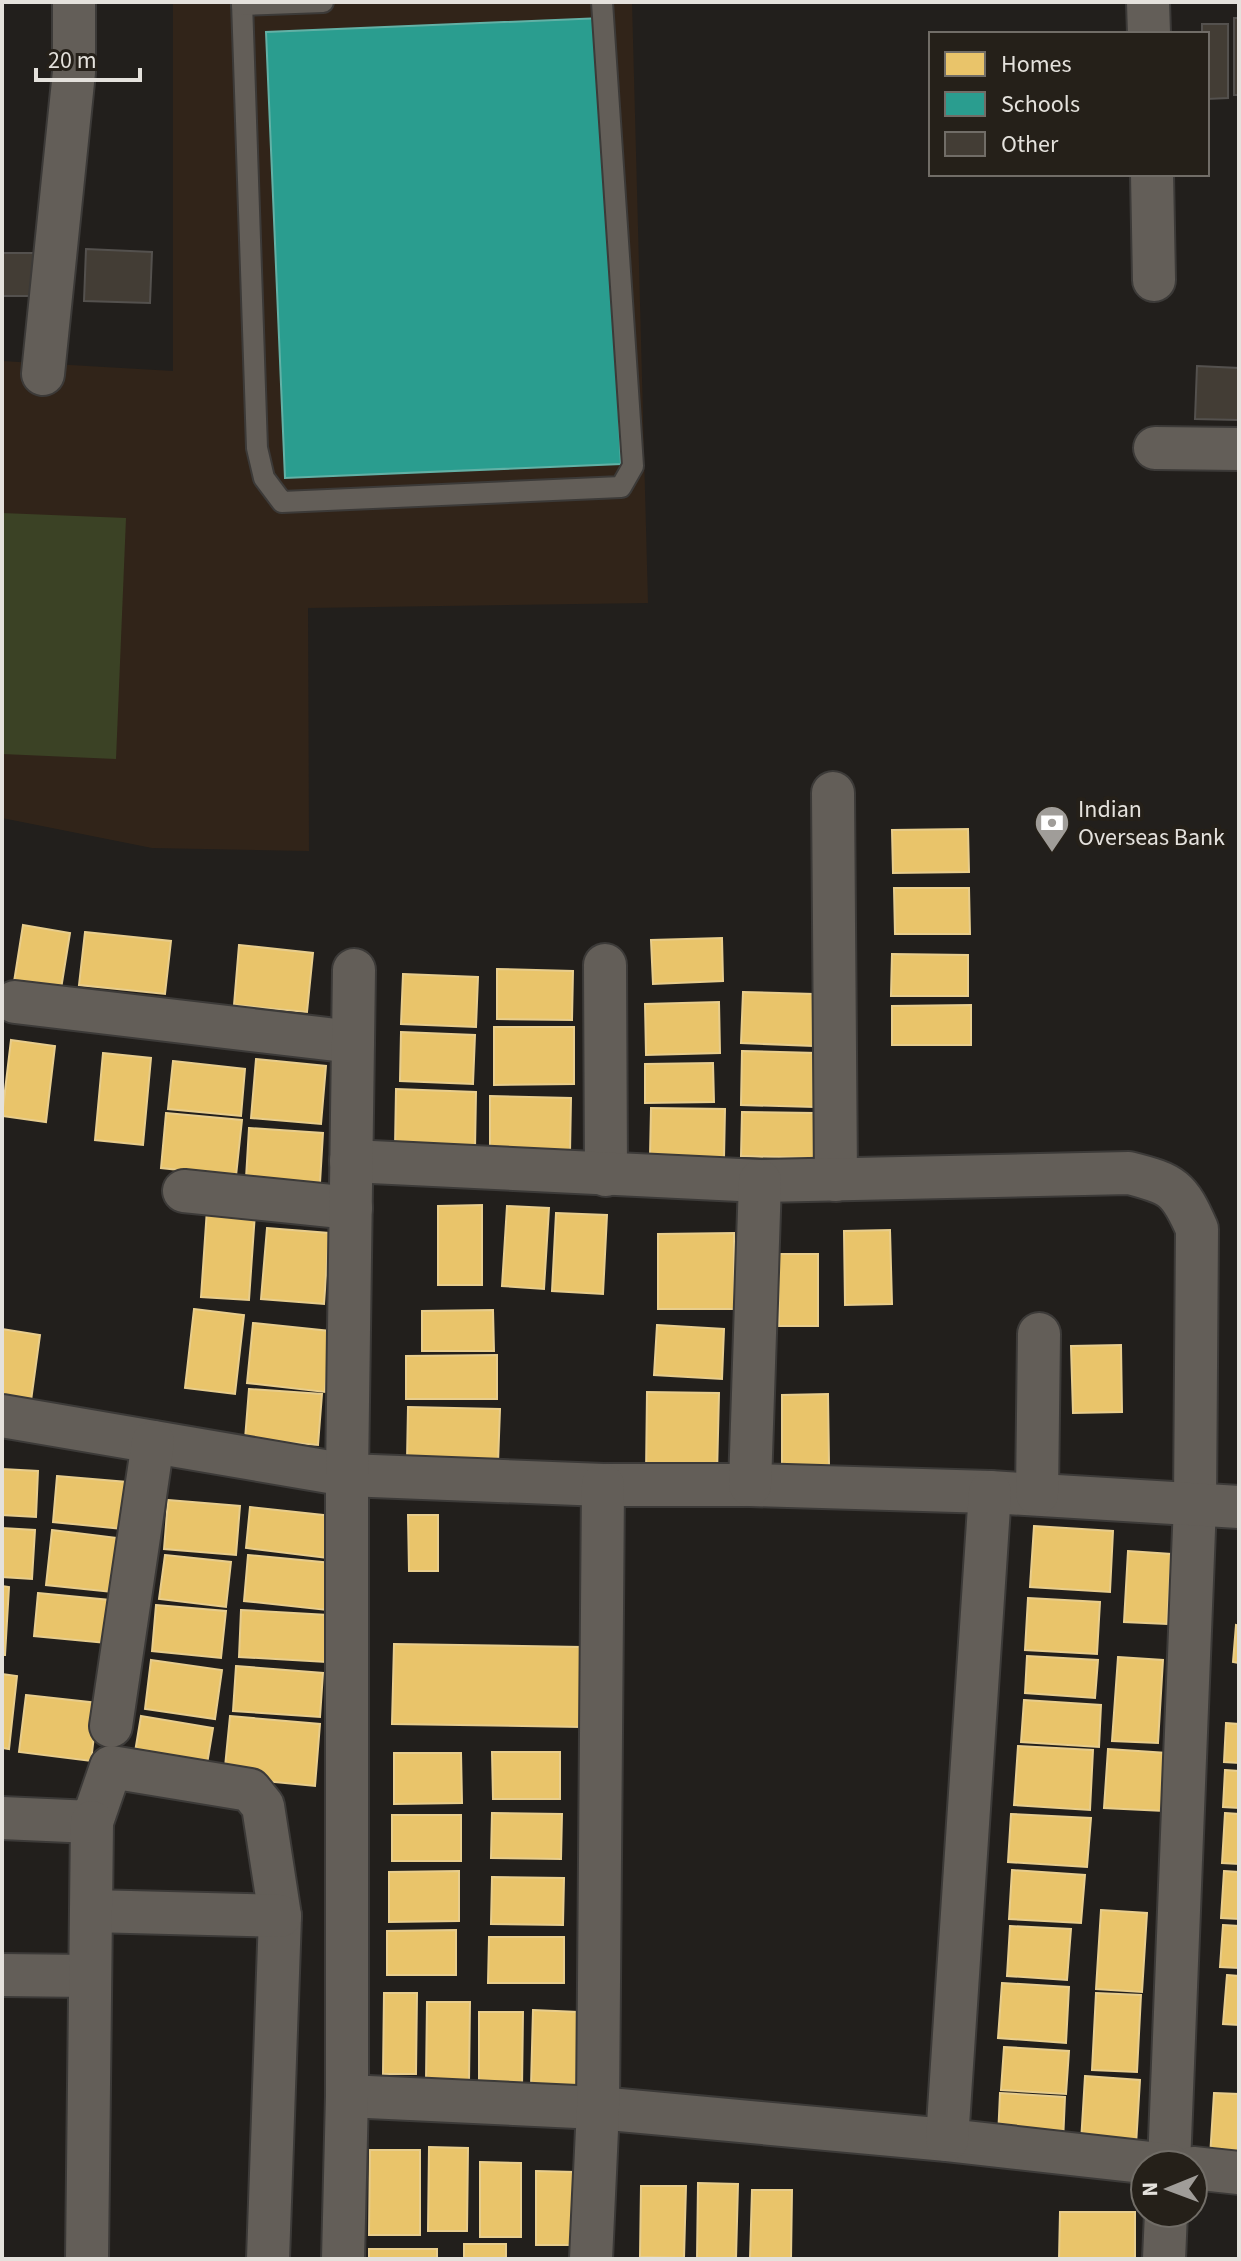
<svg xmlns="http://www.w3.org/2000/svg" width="1241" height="2261" font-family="'Source Sans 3',sans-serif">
  <rect width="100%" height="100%" fill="#221f1c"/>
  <polygon fill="#312419" points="173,2 632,2 648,603 308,608 309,851 152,848 2,818 2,361 173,371"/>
  <polygon fill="#3b4225" points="2,513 126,518 116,759 2,754"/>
  <g fill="#e9c46a" stroke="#e8cd8c" stroke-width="2">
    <polygon points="968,829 969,872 893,873 892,830"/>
    <polygon points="894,888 969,888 970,934 895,934"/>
    <polygon points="23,925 70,933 61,989 14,982"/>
    <polygon points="85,932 171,941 165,994 79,985"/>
    <polygon points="722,938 723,981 653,984 651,940"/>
    <polygon points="239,945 313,953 307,1012 234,1005"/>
    <polygon points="892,954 968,955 968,996 891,996"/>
    <polygon points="497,969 573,971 572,1020 497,1019"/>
    <polygon points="403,974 478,977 476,1027 401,1024"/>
    <polygon points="743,992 814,994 813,1046 741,1043"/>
    <polygon points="719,1002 720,1053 646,1055 645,1004"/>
    <polygon points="971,1005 971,1045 892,1045 892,1006"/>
    <polygon points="494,1027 574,1027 574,1084 494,1085"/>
    <polygon points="401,1032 475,1035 473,1084 400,1081"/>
    <polygon points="11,1040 55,1046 46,1122 2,1116"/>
    <polygon points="742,1051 816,1053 814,1107 741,1105"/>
    <polygon points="103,1053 151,1058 143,1145 95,1140"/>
    <polygon points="256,1059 326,1066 321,1124 251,1118"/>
    <polygon points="173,1061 245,1069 241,1116 168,1109"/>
    <polygon points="713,1063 714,1102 645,1103 645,1064"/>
    <polygon points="396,1089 476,1092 475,1150 395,1148"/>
    <polygon points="490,1096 571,1098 570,1153 490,1151"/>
    <polygon points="651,1108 725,1109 724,1158 650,1156"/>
    <polygon points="742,1112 814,1113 814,1158 741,1156"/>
    <polygon points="166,1113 242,1120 236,1176 161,1168"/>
    <polygon points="249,1128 323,1133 320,1183 246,1178"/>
    <polygon points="482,1205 482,1285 438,1285 438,1206"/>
    <polygon points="507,1206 549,1208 544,1289 502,1286"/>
    <polygon points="207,1209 255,1213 249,1300 201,1297"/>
    <polygon points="556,1213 607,1215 603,1294 552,1291"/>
    <polygon points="267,1228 329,1233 324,1304 261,1299"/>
    <polygon points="890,1230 892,1304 845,1305 844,1231"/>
    <polygon points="734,1233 734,1309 658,1309 658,1234"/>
    <polygon points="778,1254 818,1254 818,1326 779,1326"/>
    <polygon points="194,1309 244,1315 235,1394 185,1388"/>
    <polygon points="493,1310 494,1351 422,1351 422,1311"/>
    <polygon points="253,1323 330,1331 325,1392 247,1383"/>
    <polygon points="657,1325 724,1329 722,1379 654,1375"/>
    <polygon points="2,1329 40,1335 30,1408 2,1404"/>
    <polygon points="1121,1345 1122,1412 1073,1413 1071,1346"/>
    <polygon points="497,1355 497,1399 406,1399 406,1356"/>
    <polygon points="249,1389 322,1394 318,1445 245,1439"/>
    <polygon points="647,1392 719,1393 717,1475 646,1474"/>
    <polygon points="828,1394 829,1465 782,1465 782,1395"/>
    <polygon points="408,1407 500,1409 498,1463 407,1461"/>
    <polygon points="2,1469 38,1471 36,1517 2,1515"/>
    <polygon points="57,1476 127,1482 122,1529 53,1522"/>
    <polygon points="168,1500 240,1506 236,1555 164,1549"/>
    <polygon points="250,1507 332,1516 327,1558 246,1548"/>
    <polygon points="408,1515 438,1515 438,1571 409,1571"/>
    <polygon points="1034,1526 1113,1531 1110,1592 1030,1587"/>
    <polygon points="2,1528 35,1530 32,1579 2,1577"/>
    <polygon points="52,1530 118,1538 112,1592 46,1585"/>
    <polygon points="1128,1551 1171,1554 1167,1624 1124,1622"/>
    <polygon points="165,1555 231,1562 226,1607 159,1599"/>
    <polygon points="248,1555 332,1563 327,1610 244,1601"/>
    <polygon points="2,1586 9,1587 5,1655 2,1655"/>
    <polygon points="38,1593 110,1600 106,1643 34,1636"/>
    <polygon points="1028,1598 1100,1602 1097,1654 1025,1650"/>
    <polygon points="156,1605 226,1611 221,1658 152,1651"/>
    <polygon points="241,1610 328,1615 326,1662 239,1657"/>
    <polygon points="1236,1625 1239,1626 1239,1663 1233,1662"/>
    <polygon points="394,1644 582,1647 581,1727 392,1724"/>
    <polygon points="1027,1656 1098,1660 1095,1698 1025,1693"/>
    <polygon points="1118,1657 1163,1660 1158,1743 1112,1741"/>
    <polygon points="151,1660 222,1670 215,1719 145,1709"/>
    <polygon points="236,1666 323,1673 320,1717 233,1711"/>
    <polygon points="2,1674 17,1676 9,1749 2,1748"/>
    <polygon points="26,1695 98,1703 91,1761 19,1752"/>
    <polygon points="1024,1700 1101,1705 1099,1747 1021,1742"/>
    <polygon points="141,1716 213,1728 205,1776 133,1764"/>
    <polygon points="230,1716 320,1724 315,1786 224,1777"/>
    <polygon points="1226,1723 1239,1724 1239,1763 1224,1762"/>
    <polygon points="1018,1746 1093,1750 1090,1810 1014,1805"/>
    <polygon points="1108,1749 1167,1753 1164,1811 1104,1808"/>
    <polygon points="492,1752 560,1752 560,1799 493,1799"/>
    <polygon points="394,1753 461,1753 462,1803 394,1804"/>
    <polygon points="1225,1770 1239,1771 1239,1808 1223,1807"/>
    <polygon points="492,1813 562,1814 561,1859 491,1858"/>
    <polygon points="1225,1813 1239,1814 1239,1864 1222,1863"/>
    <polygon points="1011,1814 1091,1818 1087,1867 1008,1862"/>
    <rect x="392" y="1815" width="69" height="46"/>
    <polygon points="1012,1870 1085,1875 1081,1923 1009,1919"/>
    <polygon points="459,1871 459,1921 389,1922 389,1872"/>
    <polygon points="1224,1871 1239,1872 1239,1919 1221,1918"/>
    <polygon points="492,1877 564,1878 563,1925 491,1924"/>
    <polygon points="1101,1910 1147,1913 1142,1992 1096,1989"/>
    <polygon points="1223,1925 1239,1926 1239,1968 1220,1967"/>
    <polygon points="1010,1926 1071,1929 1067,1980 1007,1976"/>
    <polygon points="456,1930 456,1975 387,1975 387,1931"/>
    <polygon points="489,1937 564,1937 564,1983 488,1983"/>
    <polygon points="1227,1975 1239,1976 1239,2025 1223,2024"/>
    <polygon points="1002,1983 1069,1987 1066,2043 998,2038"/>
    <polygon points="384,1993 417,1993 416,2074 383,2074"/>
    <polygon points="1096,1993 1141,1995 1137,2072 1092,2070"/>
    <polygon points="427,2002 470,2002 469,2082 426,2081"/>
    <polygon points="533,2010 578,2012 576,2087 531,2086"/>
    <polygon points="479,2012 523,2012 522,2089 479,2088"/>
    <polygon points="1004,2047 1069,2051 1066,2094 1001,2090"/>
    <polygon points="1085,2076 1140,2080 1136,2145 1081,2142"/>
    <polygon points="1000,2093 1065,2097 1063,2142 998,2138"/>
    <polygon points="1214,2093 1239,2094 1239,2159 1210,2157"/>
    <polygon points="429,2147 468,2148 467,2231 428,2231"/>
    <polygon points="370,2150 420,2150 420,2235 369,2235"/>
    <polygon points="480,2162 521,2163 521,2237 480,2237"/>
    <polygon points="536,2171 575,2172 575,2245 536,2245"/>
    <polygon points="698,2183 738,2184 736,2259 697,2259"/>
    <polygon points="641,2186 686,2186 684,2258 640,2257"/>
    <polygon points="752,2190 792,2190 791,2259 750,2259"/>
    <polygon points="1060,2212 1135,2212 1135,2259 1059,2259"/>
    <rect x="464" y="2244" width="42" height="15"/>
    <rect x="369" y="2249" width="68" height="10"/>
  </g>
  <polygon fill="#2a9d8f" stroke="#62b1a6" stroke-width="2" points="602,18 621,464 285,478 266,32"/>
  <g fill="#433d35" stroke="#54514e" stroke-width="2">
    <rect x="1234" y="18" width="5" height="77"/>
    <polygon points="1202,24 1228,24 1228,98 1207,99 1207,34 1202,34"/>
    <polygon points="86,249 152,252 150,303 84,301"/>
    <rect x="2" y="253" width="46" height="43"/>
    <polygon points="1197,366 1239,368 1239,420 1195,419"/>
  </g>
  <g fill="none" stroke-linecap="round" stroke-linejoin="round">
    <defs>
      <g id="lane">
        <polyline points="242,2 257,448 264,478 282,502 621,487 633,466 602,2"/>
        <polyline points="242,5 323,2"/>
      </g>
      <g id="street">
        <polyline points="1148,2 1149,34"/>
        <polyline points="1152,174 1154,280"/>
        <polyline points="43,374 74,72 74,2"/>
        <polyline points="1155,448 1239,449"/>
        <polyline points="833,793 836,1180"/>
        <polyline points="605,965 606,1175"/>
        <polyline points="15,1002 353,1042"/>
        <path d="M351,1161L760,1181L1129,1173C1173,1184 1179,1188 1197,1229L1195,1504L1169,2165"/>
        <polyline points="184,1191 351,1208"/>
        <polyline points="2,1416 347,1475 603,1485 750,1485 990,1492 1239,1507"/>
        <polyline points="750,1485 760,1181"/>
        <polyline points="1037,1494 1039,1334"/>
        <polyline points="111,1726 153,1442"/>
        <polyline points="2,1818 92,1822 111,1767 250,1790 263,1806 280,1916 268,2259"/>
        <polyline points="91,1911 280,1916"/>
        <polyline points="2,1975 90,1976"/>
        <polyline points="347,2096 598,2108 947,2140 1169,2165"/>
        <polyline points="947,2140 990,1492"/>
        <polyline points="1193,2168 1239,2173"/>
        <polyline points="87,2259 92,1822"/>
        <polyline points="343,2259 347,2096 347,1475 354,970"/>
        <polyline points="591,2259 598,2108 603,1485"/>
        <polyline points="1164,2259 1166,2213"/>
      </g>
    </defs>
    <use href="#lane" stroke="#3c3a38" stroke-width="24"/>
    <use href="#street" stroke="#3c3a38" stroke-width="46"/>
    <use href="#lane" stroke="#635e58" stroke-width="20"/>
    <use href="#street" stroke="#635e58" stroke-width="42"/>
  </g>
  <defs>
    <symbol id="bank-pin" viewBox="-11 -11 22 30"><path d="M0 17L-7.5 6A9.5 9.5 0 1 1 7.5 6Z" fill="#a09d99" stroke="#252019"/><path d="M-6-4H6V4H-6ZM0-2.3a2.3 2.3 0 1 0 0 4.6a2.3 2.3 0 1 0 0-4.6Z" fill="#fff"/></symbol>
  </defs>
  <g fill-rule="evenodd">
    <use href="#bank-pin" x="1032" y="803" width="40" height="54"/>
  </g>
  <g text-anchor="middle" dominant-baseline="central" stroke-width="8" stroke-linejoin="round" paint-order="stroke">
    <g font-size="24" fill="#e4e1dc" stroke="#252019" text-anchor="start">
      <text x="1078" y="809">Indian<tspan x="1078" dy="28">Overseas Bank</tspan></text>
    </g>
  </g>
  <rect width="1241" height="2261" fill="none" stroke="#e4e1dc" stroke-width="8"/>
  <rect x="929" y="32" width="280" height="144" fill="#252019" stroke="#716d67" stroke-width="2"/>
  <rect x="945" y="52" width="40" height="24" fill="#e9c46a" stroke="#716d67" stroke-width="2"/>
  <text x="1001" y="72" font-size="24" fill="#e4e1dc">Homes</text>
  <rect x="945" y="92" width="40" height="24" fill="#2a9d8f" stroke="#716d67" stroke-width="2"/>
  <text x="1001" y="112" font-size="24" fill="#e4e1dc">Schools</text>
  <rect x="945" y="132" width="40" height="24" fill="#433d35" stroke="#716d67" stroke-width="2"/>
  <text x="1001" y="152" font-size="24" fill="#e4e1dc">Other</text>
  <g transform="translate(1169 2189) rotate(269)"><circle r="38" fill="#252019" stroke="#716d67" stroke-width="2"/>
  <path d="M0-6L14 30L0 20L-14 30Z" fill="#a09d99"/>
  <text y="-12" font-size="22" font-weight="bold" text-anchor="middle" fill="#e4e1dc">N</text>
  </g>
  <path d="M36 68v12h104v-12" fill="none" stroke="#e4e1dc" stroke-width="4"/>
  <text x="48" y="68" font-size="24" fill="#e4e1dc" stroke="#252019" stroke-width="6" paint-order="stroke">20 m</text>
</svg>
